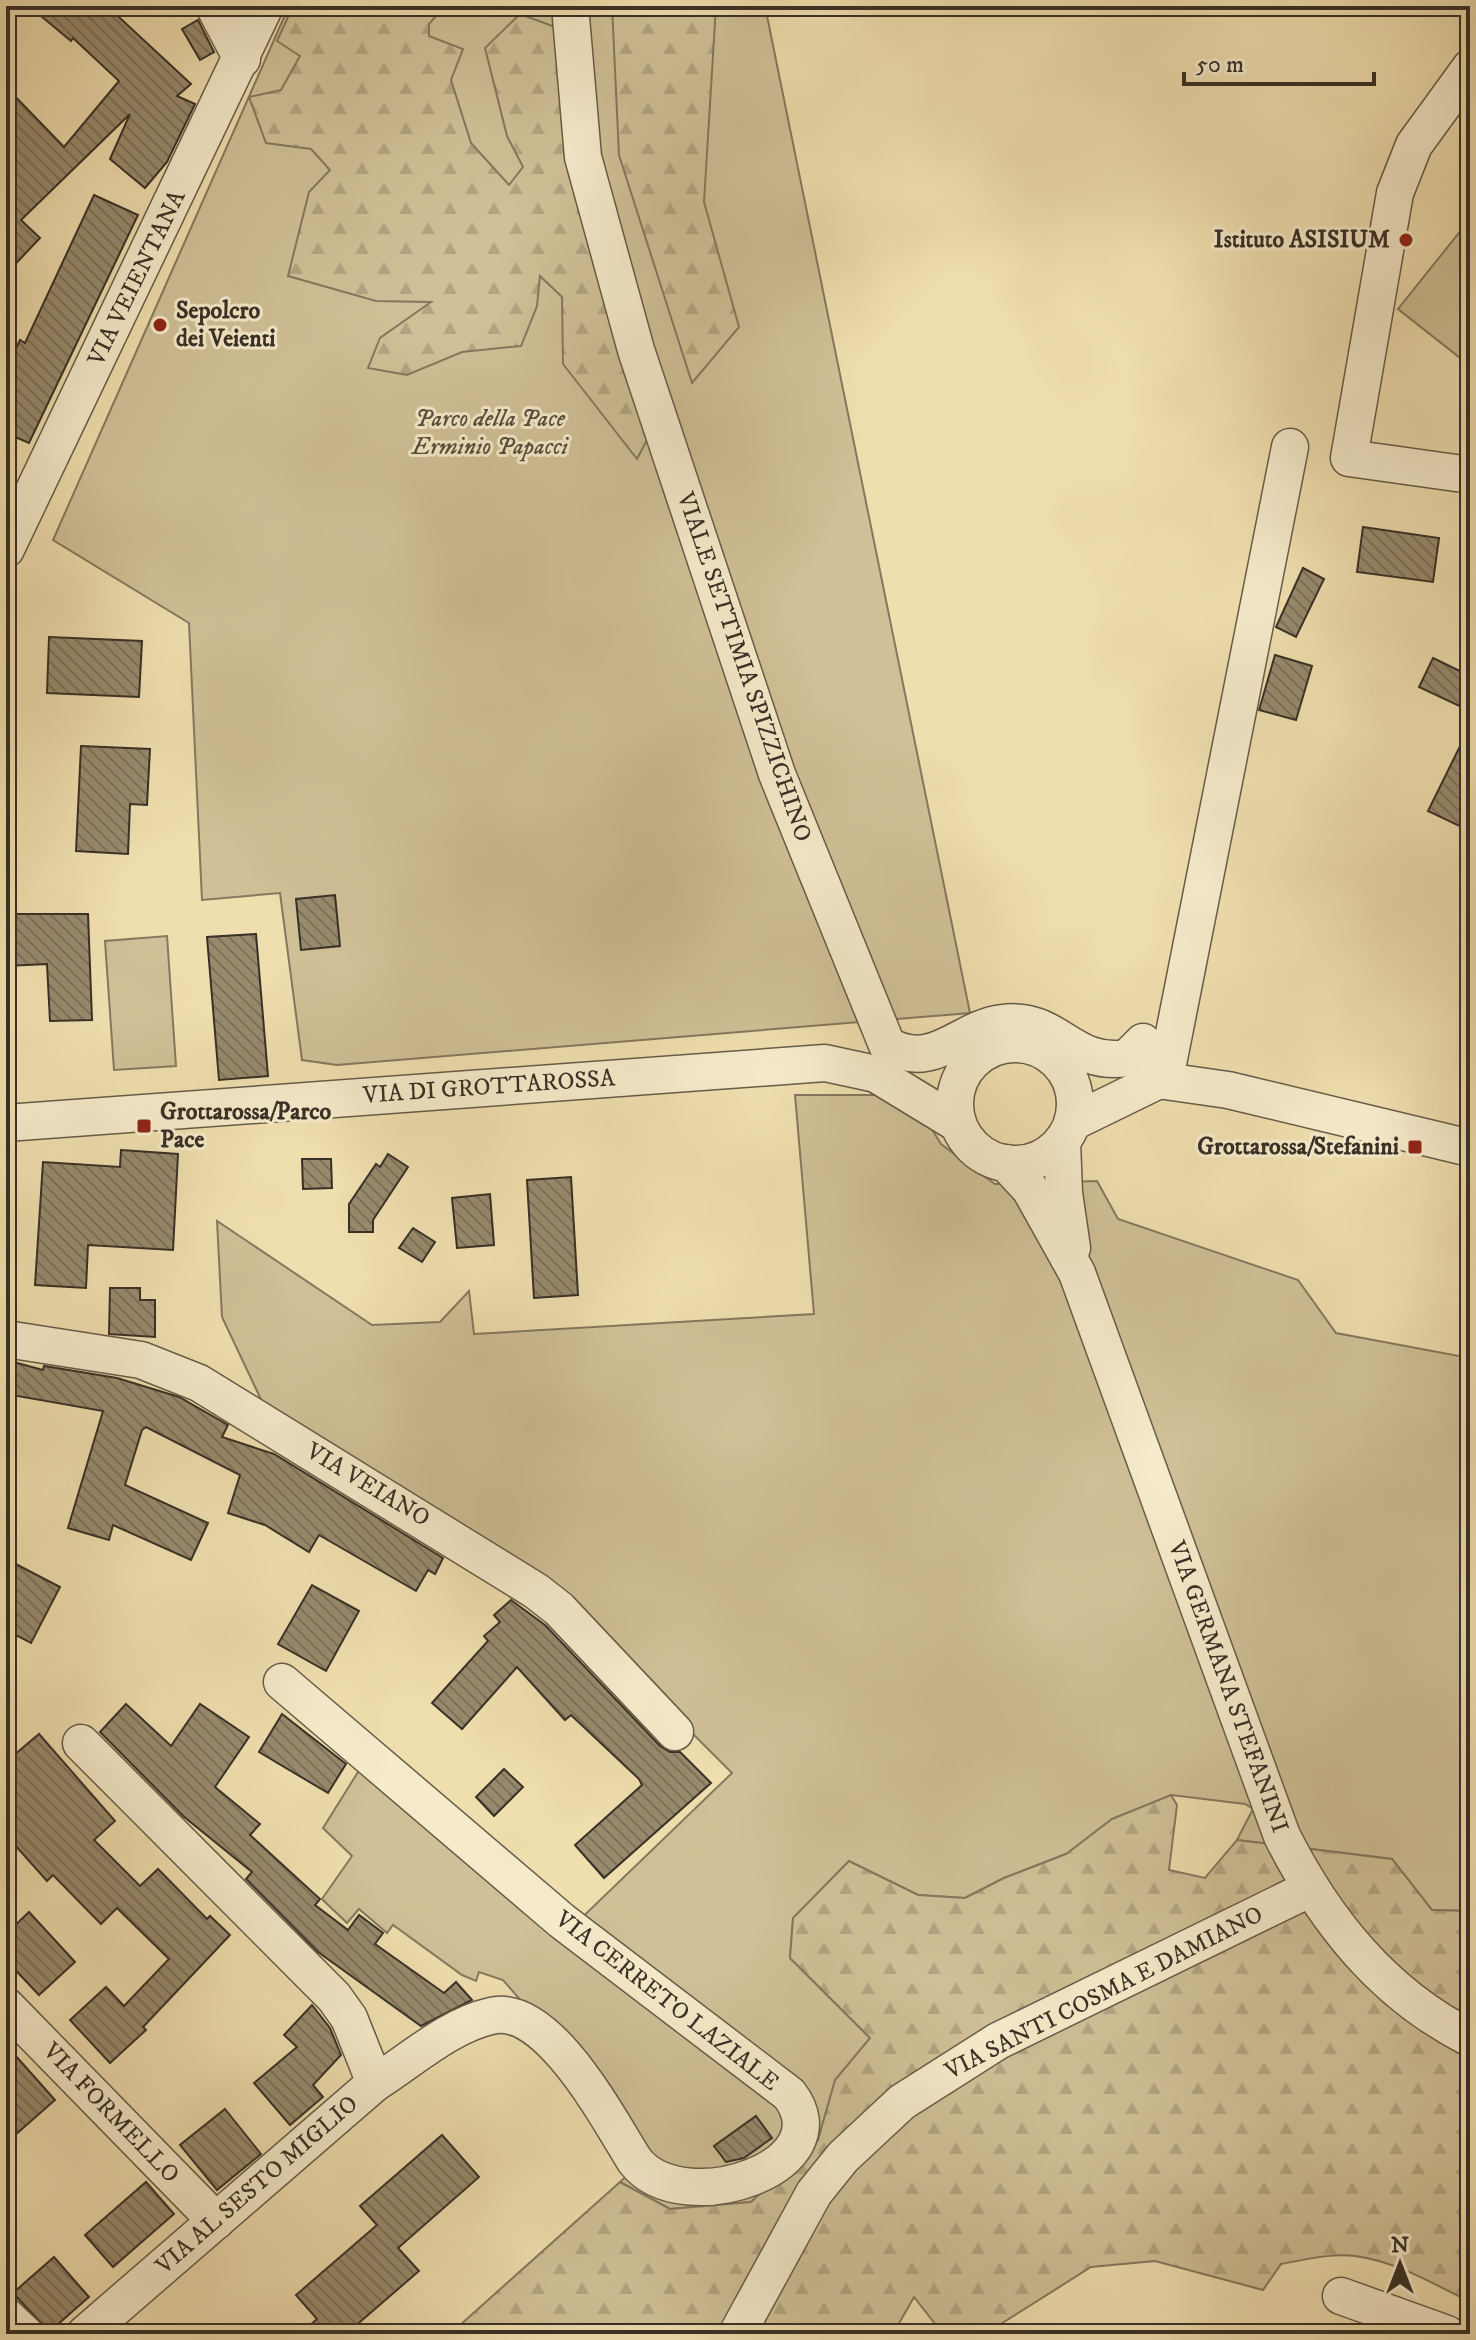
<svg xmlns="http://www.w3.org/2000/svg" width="1476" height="2340" font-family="'IM FELL DW Pica',serif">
  <defs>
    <pattern id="forest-firs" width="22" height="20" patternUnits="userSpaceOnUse" patternTransform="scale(2)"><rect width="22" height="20" fill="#d0c097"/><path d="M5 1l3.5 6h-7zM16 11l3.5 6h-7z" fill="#b3a582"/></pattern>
    <pattern id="building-back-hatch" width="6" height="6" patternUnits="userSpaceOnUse" patternTransform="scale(2)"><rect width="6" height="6" fill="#978a6d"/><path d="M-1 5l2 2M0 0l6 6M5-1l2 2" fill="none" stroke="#7c7159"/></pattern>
  </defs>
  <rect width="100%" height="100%" fill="#efdeae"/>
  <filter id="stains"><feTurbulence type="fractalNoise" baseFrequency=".0025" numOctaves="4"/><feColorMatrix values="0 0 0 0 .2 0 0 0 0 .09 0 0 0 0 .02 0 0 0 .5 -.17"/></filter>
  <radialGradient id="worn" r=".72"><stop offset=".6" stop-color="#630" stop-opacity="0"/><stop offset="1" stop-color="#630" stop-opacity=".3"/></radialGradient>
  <g fill="#d0c097" stroke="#84785e" stroke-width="2">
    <polygon points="289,6 765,6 970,1013 337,1065 302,1060 280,893 202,900 189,623 53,540"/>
    <polygon points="1470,219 1470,354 1464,361 1398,309"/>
    <polygon points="167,936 176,1066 114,1070 105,941"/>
    <polygon points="795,1095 883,1095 921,1111 941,1144 995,1184 1097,1181 1118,1219 1298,1280 1336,1333 1470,1358 1470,1911 1432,1910 1392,1859 1237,1840 1253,1809 1245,1804 1171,1795 1066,1854 1004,1878 965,1898 918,1895 849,1861 793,1919 790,1958 870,2038 834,2085 818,2140 751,2202 670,2209 620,2182 643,2161 609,2102 503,1980 479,1972 476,1981 462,1975 393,1925 387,1933 359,1909 347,1923 322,1899 352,1856 323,1828 363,1764 566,1933 732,1773 531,1572 266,1410 222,1317 217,1221 372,1325 440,1322 469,1291 474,1334 814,1314"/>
  </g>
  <g fill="url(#forest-firs)" stroke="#84785e" stroke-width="2">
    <polygon points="293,6 445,6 429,24 429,36 463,49 451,80 471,143 509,185 523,167 507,136 485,48 520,14 566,31 651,432 637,459 563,364 562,297 540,276 537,306 521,346 462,352 407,375 368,368 380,338 431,302 376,301 288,276 309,192 330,170 311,149 266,143 249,97 281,90 300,56 277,41"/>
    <polygon points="612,6 716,6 704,202 739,327 692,383 619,155"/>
    <path d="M1171,1795L1177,1805L1169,1870L1205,1878L1237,1840L1392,1859L1432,1910L1470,1911V2302C1434,2284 1395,2261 1355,2256C1330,2253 1304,2260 1281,2264L1263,2290L1155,2261L1091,2267L985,2334H943L914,2297L893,2334H450L620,2182L670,2209L751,2202L818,2140L835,2080L870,2038L790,1958L793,1918L849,1861L918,1895L965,1898L1004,1878L1066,1854L1112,1819Z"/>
  </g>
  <g fill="url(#building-back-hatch)" stroke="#383026" stroke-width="2">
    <polygon points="29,6 107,6 191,84 177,96 195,104 167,162 145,188 110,159 130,114 21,220 40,238 6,274 6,87 64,147 119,81 73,38 71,41"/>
    <polygon points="198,20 214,52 200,60 182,29"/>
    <polygon points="94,195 138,215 29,443 6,433 6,370 20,340 25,343"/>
    <polygon points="1363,527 1439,538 1433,582 1357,572"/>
    <polygon points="1303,568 1324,579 1296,637 1276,627"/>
    <polygon points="49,637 142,641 139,697 47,693"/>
    <polygon points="1275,655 1312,666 1296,720 1259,710"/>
    <polygon points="1433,658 1470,676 1470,711 1419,687"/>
    <polygon points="1470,726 1470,831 1428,811"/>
    <polygon points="81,746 150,749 147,805 130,804 128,854 76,851"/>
    <polygon points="335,895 340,946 301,950 296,899"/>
    <polygon points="6,914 88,914 92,1020 50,1021 47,964 6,966"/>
    <polygon points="256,934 268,1076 219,1080 207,937"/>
    <polygon points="121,1150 178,1154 173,1250 88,1245 86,1288 35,1285 43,1162 120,1167"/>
    <polygon points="388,1154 408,1167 373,1220 373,1232 349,1232 349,1204 376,1164 380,1167"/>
    <polygon points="302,1159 331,1159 332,1188 303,1189"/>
    <polygon points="571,1177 578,1295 534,1298 527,1180"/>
    <polygon points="490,1194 494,1245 457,1248 452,1198"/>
    <polygon points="413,1228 435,1242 422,1262 399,1248"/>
    <polygon points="110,1288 140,1288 140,1300 155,1300 155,1337 109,1334"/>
    <polygon points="6,1360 43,1370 44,1366 117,1378 179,1397 228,1425 222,1437 274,1454 443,1558 435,1574 428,1570 416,1591 319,1535 309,1552 265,1525 228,1513 240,1475 146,1427 142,1430 125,1485 208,1523 191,1560 113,1525 109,1540 68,1528 103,1411 6,1394"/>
    <polygon points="6,1559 60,1587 31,1643 6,1630"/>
    <polygon points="312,1585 359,1611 326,1671 278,1644"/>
    <polygon points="511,1600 545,1625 660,1746 670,1752 680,1752 711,1783 604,1878 575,1845 642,1785 639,1779 571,1715 565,1720 517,1667 462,1729 432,1703 488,1641 484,1636 500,1622 494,1615"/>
    <polygon points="126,1704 171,1746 200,1704 249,1737 215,1787 260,1824 250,1835 320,1899 315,1905 348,1930 359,1915 383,1933 375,1944 444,1993 456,1982 472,2000 421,2026 318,1952 246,1879 252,1872 183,1816 100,1732"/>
    <polygon points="282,1714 346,1764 328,1793 259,1752"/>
    <polygon points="39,1734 115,1821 94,1840 140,1886 158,1869 207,1919 210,1916 230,1935 143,2027 146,2030 110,2063 70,2020 106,1987 124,2006 169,1959 117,1908 101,1924 53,1875 47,1881 6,1835 6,1762"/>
    <polygon points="504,1769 523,1787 494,1816 476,1797"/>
    <polygon points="29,1912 75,1962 39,1995 6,1960 6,1934"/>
    <polygon points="312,2005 330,2028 341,2055 313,2085 323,2097 290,2125 254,2083 297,2047 284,2035"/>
    <polygon points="6,2045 55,2100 6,2143"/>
    <polygon points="225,2109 261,2154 217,2190 180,2145"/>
    <polygon points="756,2116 772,2138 744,2158 726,2162 714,2146"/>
    <polygon points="442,2135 479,2177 398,2248 419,2271 346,2334 300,2334 317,2319 296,2295 377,2225 360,2206"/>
    <polygon points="146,2182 174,2214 113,2267 85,2235"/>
    <polygon points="54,2257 89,2297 49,2332 13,2293"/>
  </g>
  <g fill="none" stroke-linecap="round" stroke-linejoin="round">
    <defs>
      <g id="minor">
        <polyline points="214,6 242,59"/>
        <path d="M570,6L583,157L636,350L777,774L887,1045C934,1072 960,1028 1002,1023C1059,1016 1070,1067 1127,1058L1143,1042"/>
        <polyline points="1470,68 1414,145 1395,193 1349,458 1470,475"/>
        <polyline points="6,549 265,6"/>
        <circle cx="1015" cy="1104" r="60"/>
        <polyline points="1144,1078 1228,1090 1470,1148"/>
        <polyline points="1165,1079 1290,447"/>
        <polyline points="1073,1122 1159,1080"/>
        <polyline points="6,1123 825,1063 876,1074 958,1124"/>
        <polyline points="1062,1142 1064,1193 1072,1248"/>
        <path d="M1006,1163L1030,1189L1077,1273L1282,1836C1325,1921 1383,1994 1470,2038"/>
        <polyline points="6,1339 141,1360 199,1383 536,1591 559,1609 675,1732"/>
        <path d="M282,1682L562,1921L789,2094C846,2166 683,2222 635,2161C609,2120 548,2002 491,2016C450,2025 410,2061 375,2083"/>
        <polyline points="81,1743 334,1997 349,2018 375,2083 85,2334"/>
        <polyline points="6,2006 216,2221"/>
        <polyline points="1341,2296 1447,2334"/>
        <polyline points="6,2316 25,2334"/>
        <polyline points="737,2334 814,2193 843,2157 902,2102 998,2041 1309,1889"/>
      </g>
    </defs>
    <use href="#minor" stroke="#665c48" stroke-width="39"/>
    <use href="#minor" stroke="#f5eaca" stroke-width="36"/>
  </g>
  <g fill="#8f2418" stroke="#f5eaca" stroke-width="3">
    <circle cx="1406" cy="240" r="8"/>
    <circle cx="160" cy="325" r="8"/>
    <rect x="136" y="1118" width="16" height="16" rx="4"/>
    <rect x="1407" y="1139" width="16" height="16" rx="4"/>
  </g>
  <g text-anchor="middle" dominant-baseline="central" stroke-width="6" stroke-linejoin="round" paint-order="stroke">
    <g font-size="24" font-weight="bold" fill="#383026" stroke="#f5eaca" text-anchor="end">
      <text x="1390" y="240">Istituto ASISIUM</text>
      <text x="176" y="311" text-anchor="start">Sepolcro<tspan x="176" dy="28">dei Veienti</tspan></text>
      <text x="160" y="1112" text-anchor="start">Grottarossa/Parco<tspan x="160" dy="28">Pace</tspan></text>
      <text x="1399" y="1147">Grottarossa/Stefanini</text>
    </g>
    <g font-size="24" fill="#383026" stroke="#f5eaca">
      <text transform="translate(137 278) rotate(-64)">VIA VEIENTANA</text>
      <text transform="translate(744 667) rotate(71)">VIALE SETTIMIA SPIZZICHINO</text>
      <text transform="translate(489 1087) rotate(-4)">VIA DI GROTTAROSSA</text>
      <text transform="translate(368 1485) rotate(31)">VIA VEIANO</text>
      <text transform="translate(1228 1687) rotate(70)">VIA GERMANA STEFANINI</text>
      <text transform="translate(1104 1993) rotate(-27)">VIA SANTI COSMA E DAMIANO</text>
      <text transform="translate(667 2001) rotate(38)">VIA CERRETO LAZIALE</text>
      <text transform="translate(111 2113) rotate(46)">VIA FORMELLO</text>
      <text transform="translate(257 2185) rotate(-41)">VIA AL SESTO MIGLIO</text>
    </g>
    <g font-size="24" font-style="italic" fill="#564d3d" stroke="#f5eaca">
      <text x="490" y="419">Parco della Pace<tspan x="490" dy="28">Erminio Papacci</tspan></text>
    </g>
  </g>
  <rect width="1476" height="2340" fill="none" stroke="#efdeae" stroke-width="32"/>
  <rect x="8" y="8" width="1460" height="2324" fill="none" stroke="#383026" stroke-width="4"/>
  <rect x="16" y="16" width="1444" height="2308" fill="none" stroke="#383026" stroke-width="2"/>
  <g transform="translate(1400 2264)" stroke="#f5eaca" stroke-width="6" paint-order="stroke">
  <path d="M0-6L14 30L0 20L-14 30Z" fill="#383026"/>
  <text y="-12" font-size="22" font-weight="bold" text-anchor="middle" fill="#383026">N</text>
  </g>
  <path d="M1184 72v12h190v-12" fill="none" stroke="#383026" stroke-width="4"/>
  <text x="1196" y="72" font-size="24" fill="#383026" stroke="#f5eaca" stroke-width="6" paint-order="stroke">50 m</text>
  <rect width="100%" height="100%" filter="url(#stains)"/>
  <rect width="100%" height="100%" fill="url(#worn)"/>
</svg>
